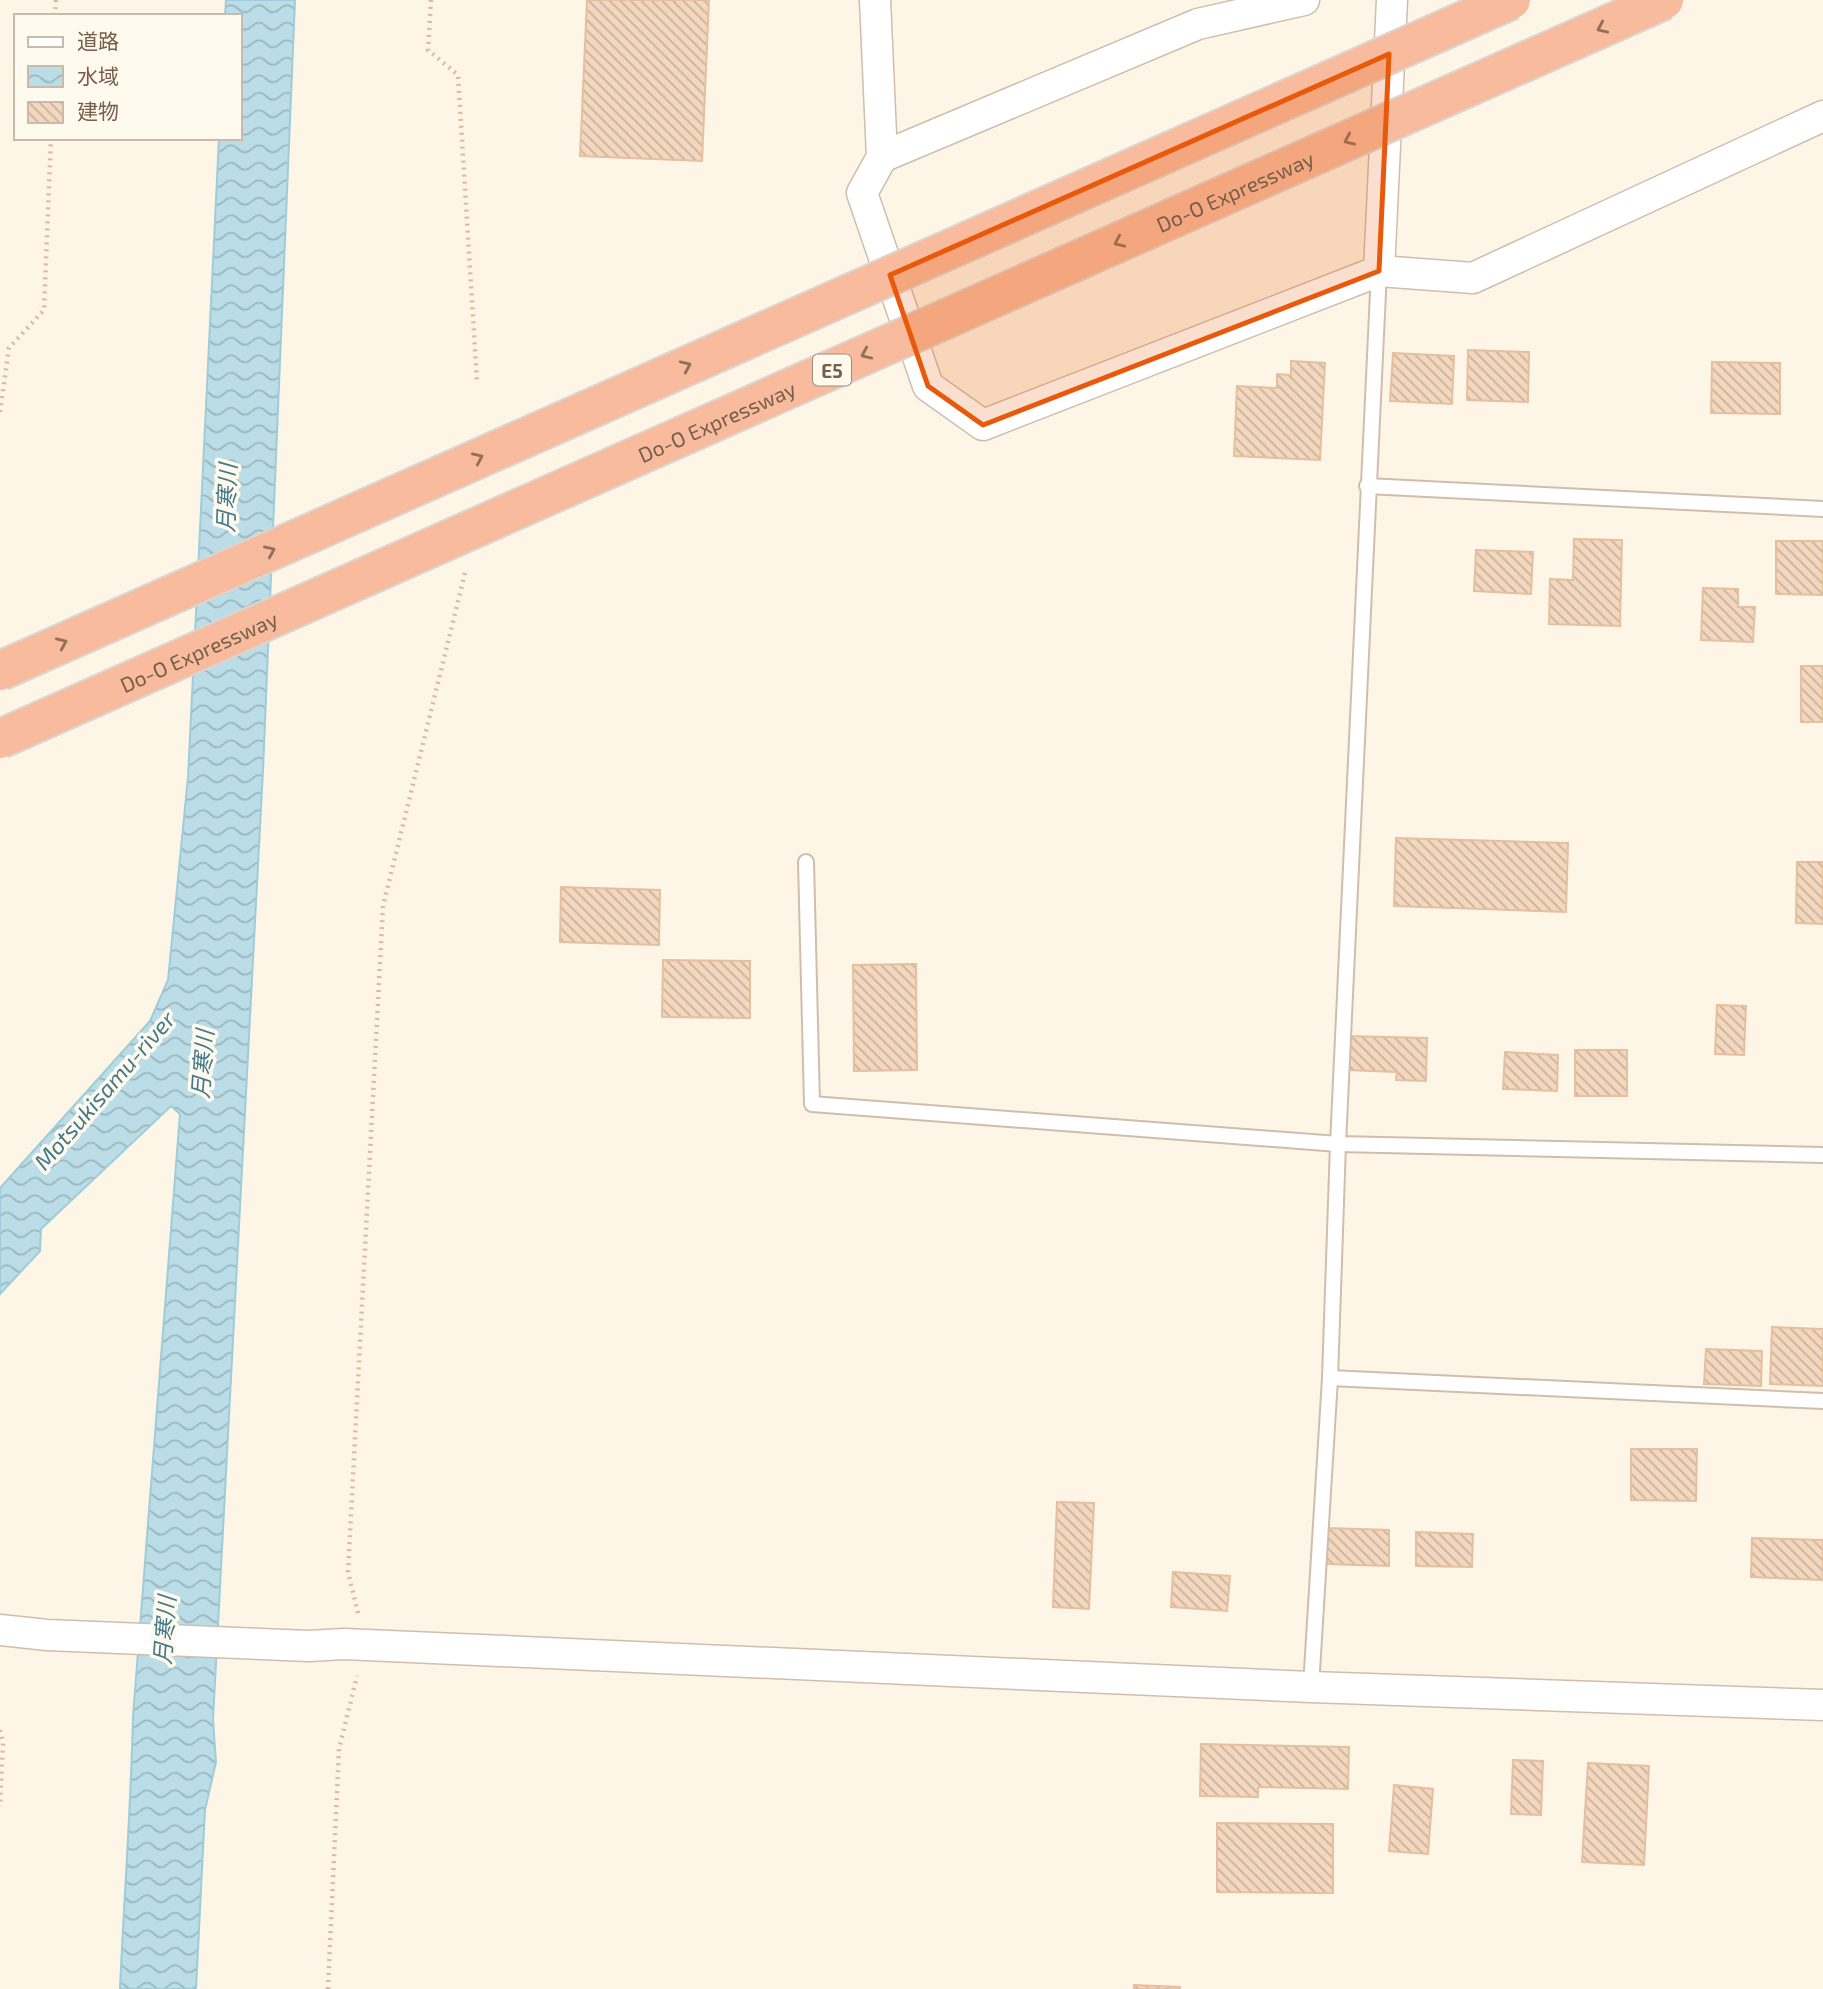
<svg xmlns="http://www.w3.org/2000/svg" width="1823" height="1989" font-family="'Exo 2','Noto Sans JP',sans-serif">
  <defs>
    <pattern id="water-waves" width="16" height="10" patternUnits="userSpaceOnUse" patternTransform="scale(1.75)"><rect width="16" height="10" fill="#badde7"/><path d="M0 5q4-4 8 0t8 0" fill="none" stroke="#9cb6bd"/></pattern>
    <pattern id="building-back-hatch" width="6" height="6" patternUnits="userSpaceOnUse" patternTransform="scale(1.75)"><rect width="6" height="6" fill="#f3d7be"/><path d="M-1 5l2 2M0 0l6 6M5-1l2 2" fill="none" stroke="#cab29c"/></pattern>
  </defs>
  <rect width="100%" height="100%" fill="#fdf6e7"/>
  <path fill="url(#water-waves)" stroke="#a0ccd9" stroke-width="2" d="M226,0H295L263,770L213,1720L216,1762L205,1810L196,1989H120C124,1898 131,1807 133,1716L180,1114L171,1106L41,1229L40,1251L0,1294V1188L150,1021L168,980L188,777L219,138H240V16H225Z"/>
  <g fill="url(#building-back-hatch)" stroke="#e6bf9e" stroke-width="2">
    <polygon points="587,0 709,0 702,161 580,156"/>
    <polygon points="1468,350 1529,352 1528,402 1467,400"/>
    <polygon points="1393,353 1454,356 1452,404 1390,401"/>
    <polygon points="1291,361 1325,363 1320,460 1234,456 1237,386 1277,388 1277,374 1291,375"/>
    <polygon points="1712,362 1780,363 1780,414 1711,413"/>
    <polygon points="1574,539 1622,540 1620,626 1549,624 1550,579 1573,580"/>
    <polygon points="1776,541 1823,541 1823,595 1776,594"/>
    <polygon points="1476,550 1533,552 1531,594 1474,591"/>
    <polygon points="1703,588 1738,589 1738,607 1755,607 1753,642 1701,640"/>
    <rect x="1801" y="666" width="22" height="56"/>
    <polygon points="1396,838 1568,843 1566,912 1394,906"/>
    <polygon points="1797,862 1823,862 1823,924 1796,923"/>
    <polygon points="561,887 660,890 659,945 560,942"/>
    <polygon points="663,960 750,961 750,1018 662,1017"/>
    <polygon points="916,964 917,1070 854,1071 853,965"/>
    <polygon points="1717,1005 1746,1006 1744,1055 1715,1054"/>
    <polygon points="1348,1036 1427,1038 1426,1081 1396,1080 1397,1072 1347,1070"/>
    <rect x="1575" y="1050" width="52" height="46"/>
    <polygon points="1505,1052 1558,1055 1557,1091 1503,1089"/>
    <polygon points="1772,1327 1823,1329 1823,1386 1770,1384"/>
    <polygon points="1706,1349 1762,1351 1761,1386 1704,1384"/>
    <polygon points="1631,1449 1697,1449 1696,1501 1631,1500"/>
    <polygon points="1057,1502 1094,1503 1089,1609 1053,1607"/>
    <polygon points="1327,1528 1389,1530 1389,1566 1326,1564"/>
    <polygon points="1416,1532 1473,1534 1472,1567 1416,1566"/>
    <polygon points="1752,1538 1823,1540 1823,1580 1751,1577"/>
    <polygon points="1173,1572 1230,1576 1227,1611 1171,1607"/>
    <polygon points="1201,1744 1349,1747 1348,1789 1258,1787 1258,1797 1200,1796"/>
    <polygon points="1513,1760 1543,1761 1541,1815 1511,1814"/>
    <polygon points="1588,1763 1649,1766 1644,1865 1582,1862"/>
    <polygon points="1394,1785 1433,1789 1428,1854 1389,1851"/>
    <polygon points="1217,1823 1333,1824 1333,1893 1217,1892"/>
    <polygon points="1134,1985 1180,1987 1180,1989 1134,1989"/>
  </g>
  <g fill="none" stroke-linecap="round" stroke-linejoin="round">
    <defs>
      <g id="service">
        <polyline points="1367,486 1823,509"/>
        <polyline points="806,862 812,1104 1338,1144 1823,1155"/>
        <polyline points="1330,1378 1823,1401"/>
        <polyline points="1311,1687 1330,1378 1338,1144 1379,271"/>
      </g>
      <g id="minor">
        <polyline points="875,0 882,157 862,193 928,386 983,425 1379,271 1473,278 1823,116"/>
        <polyline points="882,157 1198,24 1304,0"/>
        <polyline points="1379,271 1392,0"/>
        <polyline points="0,1630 47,1635 309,1646 344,1644 1311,1687 1823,1705"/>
      </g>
    </defs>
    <use href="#service" stroke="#cfbeac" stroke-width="18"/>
    <use href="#minor" stroke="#cfbeac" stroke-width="33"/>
    <g stroke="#d8baa0" stroke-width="4.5" stroke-dasharray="2 5" stroke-linecap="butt">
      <polyline points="431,0 428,50 458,75 477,382"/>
      <polyline points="55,16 56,0"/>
      <polyline points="0,412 9,348 44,310 51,138"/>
      <polyline points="358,1613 348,1572 383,906 465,573"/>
      <polyline points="0,1730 3,1743 0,1807"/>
      <polyline points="328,1989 339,1749 357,1676"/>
    </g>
    <use href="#service" stroke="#fff" stroke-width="14"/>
    <use href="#minor" stroke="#fff" stroke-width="30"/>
    <defs>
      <g id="motorway-bridge">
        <polyline points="0,671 1511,0"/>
        <path id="s1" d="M0,739L1664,0"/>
      </g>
    </defs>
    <use href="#motorway-bridge" stroke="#dcd5d0" stroke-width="42" stroke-linecap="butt"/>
    <use href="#motorway-bridge" stroke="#f8bb9d" stroke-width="38"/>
  </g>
  <defs><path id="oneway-chevron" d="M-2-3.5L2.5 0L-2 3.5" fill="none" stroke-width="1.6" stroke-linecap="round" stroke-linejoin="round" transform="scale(1.75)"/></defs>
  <g stroke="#91715b">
    <use href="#oneway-chevron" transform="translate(1602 28) rotate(156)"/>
    <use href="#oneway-chevron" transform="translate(1349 140) rotate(156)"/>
    <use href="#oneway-chevron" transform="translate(1119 242) rotate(156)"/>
    <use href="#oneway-chevron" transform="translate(866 354) rotate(156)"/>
    <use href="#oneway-chevron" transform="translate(686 366) rotate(-24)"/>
    <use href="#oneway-chevron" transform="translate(478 458) rotate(-24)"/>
    <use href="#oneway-chevron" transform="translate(270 551) rotate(-24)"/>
    <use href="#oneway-chevron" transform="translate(62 643) rotate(-24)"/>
  </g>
  <path fill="#e8590c" fill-opacity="0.2" stroke="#e8590c" stroke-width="5" stroke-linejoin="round" d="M1389,54L1379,271L983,425L928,386L890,275Z"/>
  <g text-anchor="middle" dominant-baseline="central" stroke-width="7" stroke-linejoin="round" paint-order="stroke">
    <rect fill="#fff9ee" stroke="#a08c7b" stroke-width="2" x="813" y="354.5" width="38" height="31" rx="5"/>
    <g font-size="19" font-weight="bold" fill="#775e4a">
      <text x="832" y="370">E5</text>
    </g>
    <g font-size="21" fill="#775e4a" stroke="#fff9ee">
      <text stroke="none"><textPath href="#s1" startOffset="1351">Do-O Expressway</textPath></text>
      <text stroke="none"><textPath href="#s1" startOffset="784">Do-O Expressway</textPath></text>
      <text stroke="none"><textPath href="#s1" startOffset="217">Do-O Expressway</textPath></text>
    </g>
    <g font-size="23" font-style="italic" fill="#437a8b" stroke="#fff9ee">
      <text transform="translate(226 498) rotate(-88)">月寒川</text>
      <text transform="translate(202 1064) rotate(-86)">月寒川</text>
      <text transform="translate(104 1090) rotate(-49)">Motsukisamu-river</text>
      <text transform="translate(164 1630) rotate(-86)">月寒川</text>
    </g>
  </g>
  <rect x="14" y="14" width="228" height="126" fill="#fff9ee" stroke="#c9bbac" stroke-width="2"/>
  <rect x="28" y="37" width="35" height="10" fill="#ffffff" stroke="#c9bbac" stroke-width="2"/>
  <text x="77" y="49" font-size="21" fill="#775e4a">道路</text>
  <rect x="28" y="66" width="35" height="21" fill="url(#water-waves)" stroke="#c9bbac" stroke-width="2"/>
  <text x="77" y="84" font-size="21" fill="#775e4a">水域</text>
  <rect x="28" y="102" width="35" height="21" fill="url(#building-back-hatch)" stroke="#c9bbac" stroke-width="2"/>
  <text x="77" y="119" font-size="21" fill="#775e4a">建物</text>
</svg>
